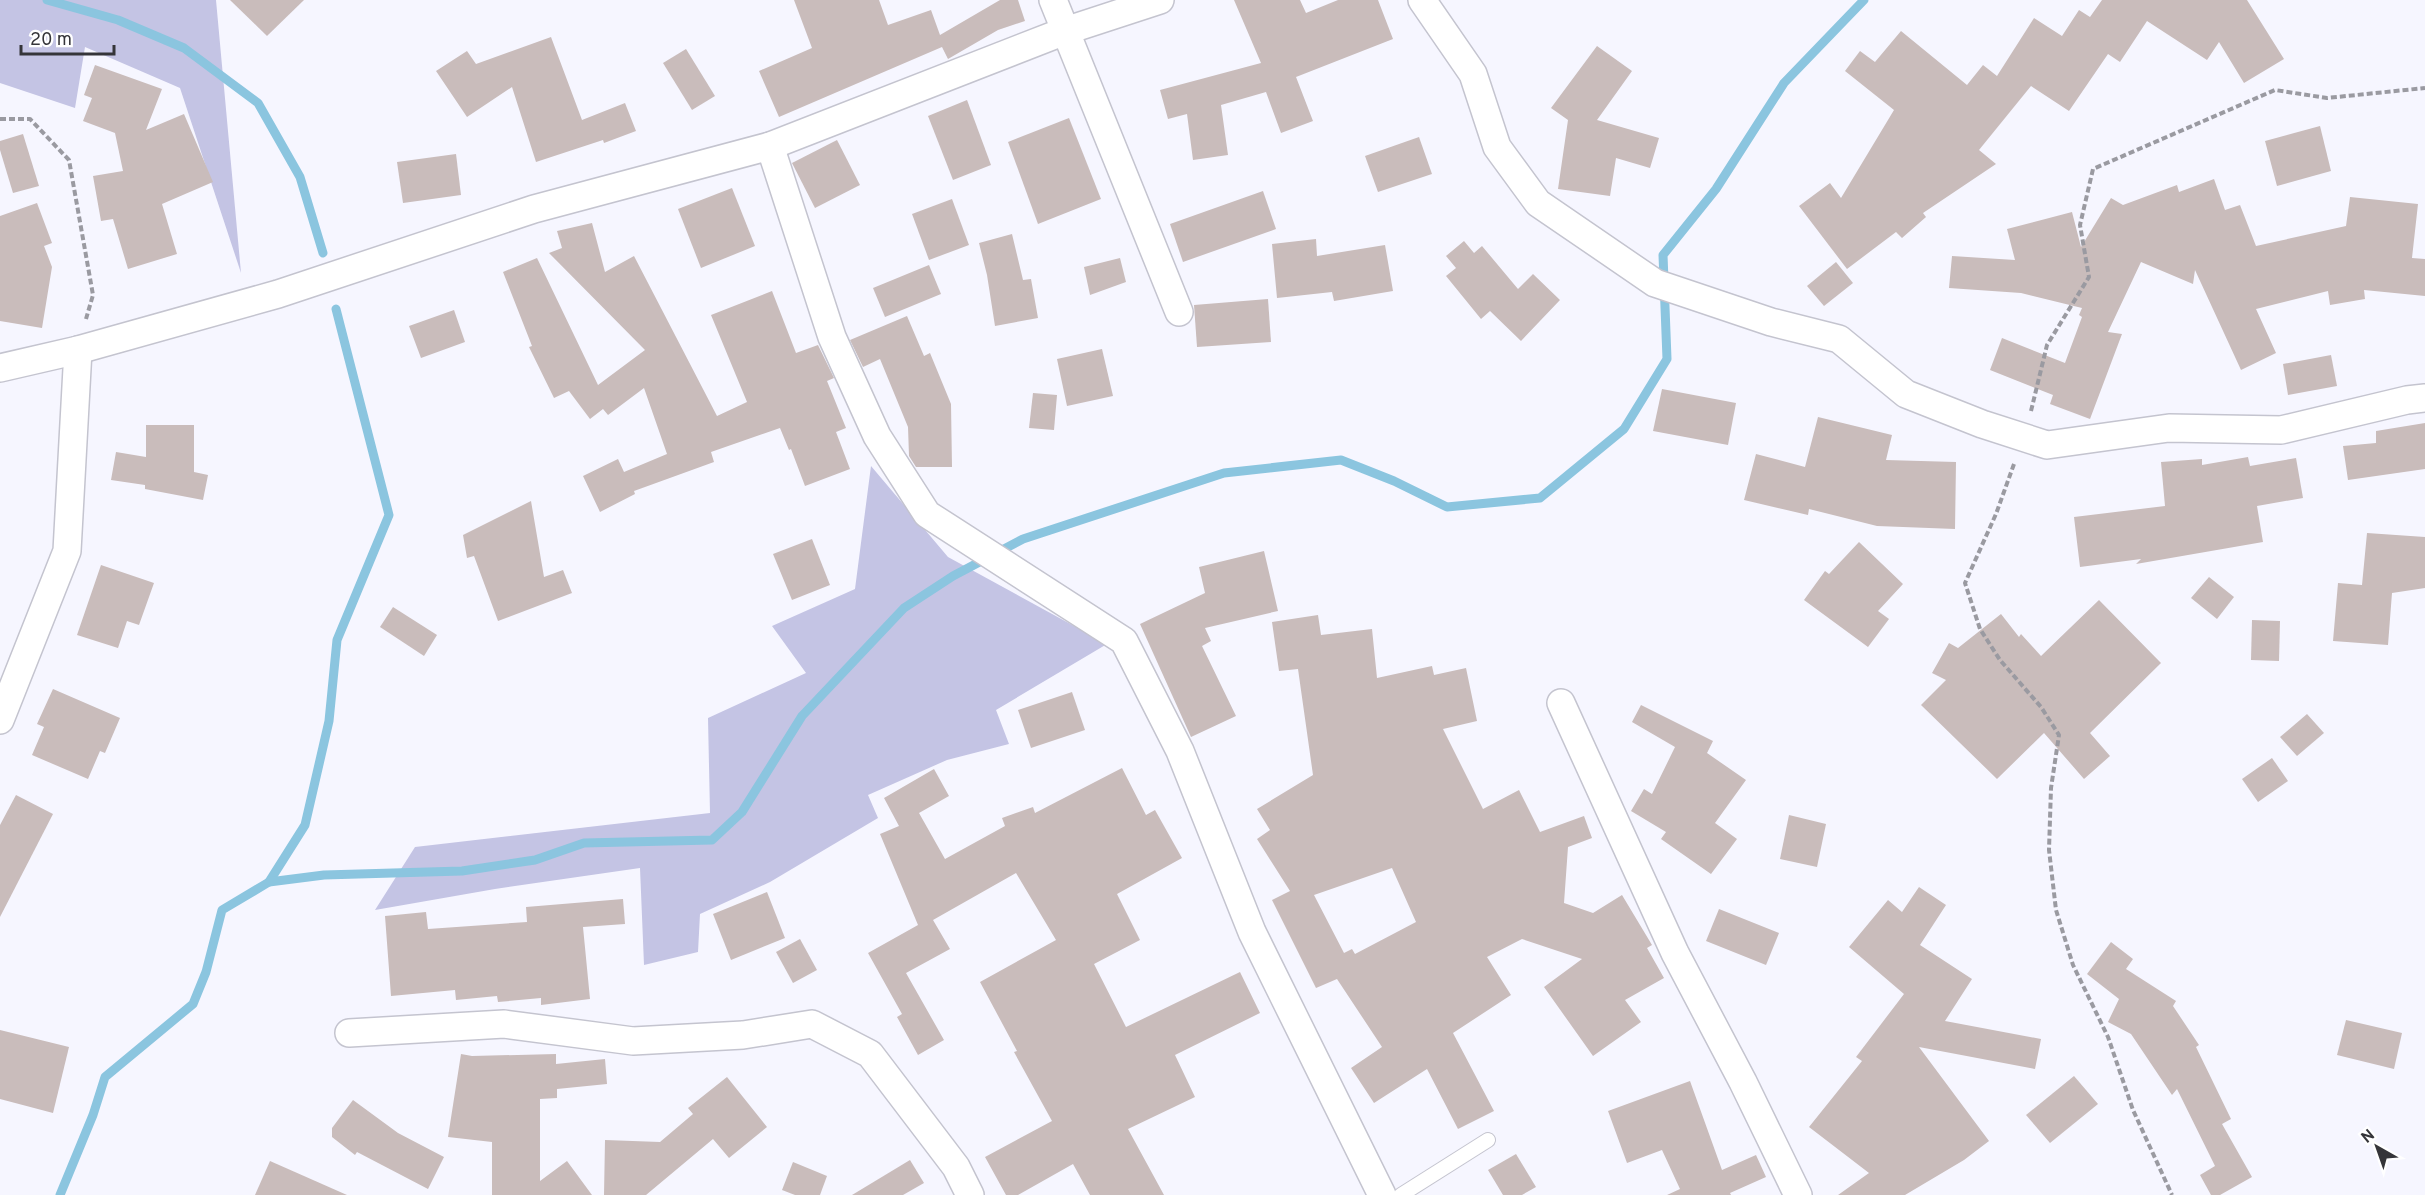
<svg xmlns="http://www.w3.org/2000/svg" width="2425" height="1195" font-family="Overpass,sans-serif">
  <rect width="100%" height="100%" fill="#f6f6ff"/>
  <g fill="#c4c4e4">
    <polygon points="0,0 216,0 241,273 180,88 85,47 75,108 0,83"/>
    <polygon points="871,466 948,557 1107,644 996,710 1009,744 947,760 868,795 878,818 770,882 700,914 698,952 644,965 640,868 495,889 375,910 415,847 710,813 708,718 806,673 772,626 855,589"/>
  </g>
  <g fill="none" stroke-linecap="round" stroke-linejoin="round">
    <g stroke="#8bc5df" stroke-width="9">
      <polyline points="47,0 118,20 184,48 258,103 300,177 323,253"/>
      <polyline points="269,882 305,825 329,721 337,640 389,515 336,309"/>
      <polyline points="60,1195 93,1115 105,1077 193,1004 206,972 222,910 269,882 324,875 462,871 535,860 584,843 712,840 742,812 802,716 904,608 953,576 1023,539 1224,473 1341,460 1394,481 1447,507 1540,498 1624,429 1667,359 1663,255 1716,189 1784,83 1864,0"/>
    </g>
  </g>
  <g fill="#c9bcbb" fill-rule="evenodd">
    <polygon points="230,0 304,0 267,36"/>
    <polygon points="794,0 879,0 888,25 931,10 940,35 1000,0 1018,0 1025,21 998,30 948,59 942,47 779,117 759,71 812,48"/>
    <polygon points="1234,0 1300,0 1306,13 1338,0 1378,0 1393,39 1296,77 1313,121 1281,133 1266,92 1221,105 1228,155 1193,160 1187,114 1168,119 1160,90 1261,63"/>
    <polygon points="2102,0 2247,0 2284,59 2244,83 2219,42 2207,60 2147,21 2120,62 2108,54 2069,111 2031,86 1979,150 1996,164 1923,213 1926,217 1902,238 1896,232 1847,269 1799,206 1830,183 1841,198 1894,110 1845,71 1860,51 1875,62 1901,31 1967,85 1983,65 1997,76 2034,18 2062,36 2079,10 2090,17"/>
    <polygon points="551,37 582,120 625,103 636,131 604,143 603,140 536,162 512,87 467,117 436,71 467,51 476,64"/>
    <polygon points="1597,46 1632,71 1597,120 1659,138 1650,168 1616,158 1610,196 1558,189 1568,120 1551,108"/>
    <polygon points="686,49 715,96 692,110 663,63"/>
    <polygon points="95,65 162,89 146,130 184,114 213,182 162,204 177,254 128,269 113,219 101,221 93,176 123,171 115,133 83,121 92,98 84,95"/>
    <polygon points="967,100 991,165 953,180 928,116"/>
    <polygon points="1069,118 1101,199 1038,224 1008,142"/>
    <polygon points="2320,126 2331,171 2277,186 2265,141"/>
    <polygon points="23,134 39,186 13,193 0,150 0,141"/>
    <polygon points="1419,137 1432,174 1378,192 1365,156"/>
    <polygon points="837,140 860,185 815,208 792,163"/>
    <polygon points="456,154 461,195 403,203 397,162"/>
    <polygon points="2214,179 2225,210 2240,205 2256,246 2346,226 2350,197 2418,204 2412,258 2425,259 2425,296 2364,290 2365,299 2330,305 2328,291 2256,309 2276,353 2241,370 2195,270 2193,284 2141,262 2108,332 2122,334 2090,419 2050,404 2053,395 1990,370 2002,338 2065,363 2082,317 2079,315 2082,308 2021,293 1949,288 1952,256 2015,260 2007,229 2072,212 2081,247 2111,198 2123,205 2177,185 2179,192"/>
    <polygon points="732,188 755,246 701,268 678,209"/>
    <polygon points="1263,191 1276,229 1183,262 1170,224"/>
    <polygon points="952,199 969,245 929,260 912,214"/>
    <polygon points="37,203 52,243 44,246 52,267 42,328 0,321 0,216"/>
    <polygon points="592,223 605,272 634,256 717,416 747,402 711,315 772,291 796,353 818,345 834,378 827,381 846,428 836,432 850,469 805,486 791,449 789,450 780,428 711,452 714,462 634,491 635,494 600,512 583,476 618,459 624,472 667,454 644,388 608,415 603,409 590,419 569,391 554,398 529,347 532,346 503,272 537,258 598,385 645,350 549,253 562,248 557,231"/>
    <polygon points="1012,234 1023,280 1031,279 1038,318 995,326 987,275 979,243"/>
    <polygon points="1316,239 1317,256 1385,245 1393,291 1334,301 1332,292 1277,298 1272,244"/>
    <polygon points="1464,241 1474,253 1482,246 1518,289 1533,274 1560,300 1521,341 1490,311 1481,319 1446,276 1456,268 1446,256"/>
    <polygon points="1120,258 1126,282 1090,295 1084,267"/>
    <polygon points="1836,262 1853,283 1824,306 1807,286"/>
    <polygon points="929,265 941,294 885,317 873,288"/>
    <polygon points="1268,299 1271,342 1197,347 1194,305"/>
    <polygon points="454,310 465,342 421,358 409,326"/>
    <polygon points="907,316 924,356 930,353 951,404 952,467 916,467 909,456 908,427 880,359 863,367 850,340"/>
    <polygon points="1102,349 1113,396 1067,406 1057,359"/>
    <polygon points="2331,355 2337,386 2288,395 2283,364"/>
    <polygon points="1662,389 1736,403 1728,445 1653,431"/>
    <polygon points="1033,393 1057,395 1054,430 1029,428"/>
    <polygon points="1818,417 1892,435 1886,460 1956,462 1955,529 1877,526 1809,509 1808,515 1744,500 1756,454 1805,467"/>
    <polygon points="2425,423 2425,469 2348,480 2343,446 2376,443 2376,431"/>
    <polygon points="146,425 194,425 194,472 208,475 203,500 145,489 145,485 111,480 116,452 146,457"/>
    <polygon points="2248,457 2250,466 2296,458 2303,498 2257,506 2263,542 2136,564 2141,559 2080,567 2074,517 2165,506 2161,462 2202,459 2202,465"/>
    <polygon points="531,501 544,577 563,570 572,593 498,621 474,556 467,558 463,535"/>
    <polygon points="2367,533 2425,537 2425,588 2392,593 2388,645 2333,641 2338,583 2362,585"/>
    <polygon points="812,539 830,585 792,600 773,554"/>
    <polygon points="1859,542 1903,584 1878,611 1889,619 1868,647 1804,600 1825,571 1829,574"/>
    <polygon points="1264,551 1278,611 1205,628 1211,641 1202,646 1236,716 1191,737 1140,624 1205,593 1199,567"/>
    <polygon points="101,565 154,583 139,625 127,621 118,648 77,635"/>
    <polygon points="2209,577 2234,597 2217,619 2191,598"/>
    <polygon points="2099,600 2161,663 2090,733 2110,756 2084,779 2044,733 1997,779 1921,705 1946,680 1932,673 1949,643 1958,648 2001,614 2019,637 2021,634 2041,656"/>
    <polygon points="393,607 437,635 424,656 380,627"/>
    <path d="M1318,615L1321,635L1372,629L1377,678L1432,666L1434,675L1466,668L1477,721L1443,729L1483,809L1519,790L1540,832L1584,816L1592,838L1568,847L1564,903L1593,913L1622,895L1652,945L1647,948L1664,978L1625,1000L1641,1022L1593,1056L1544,987L1582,959L1522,939L1487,957L1511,995L1453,1033L1494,1111L1458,1129L1427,1069L1374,1103L1351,1068L1382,1047L1337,979L1316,988L1272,900L1290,891L1257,839L1270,830L1257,809L1313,775L1298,669L1279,671L1272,622ZM1392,868L1416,922L1355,954L1352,949L1344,953L1314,895Z"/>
    <polygon points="2252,620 2280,621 2279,661 2251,660"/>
    <polygon points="53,689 120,718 105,753 100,751 88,779 32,755 44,727 37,724"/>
    <polygon points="1072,692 1085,730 1031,748 1018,710"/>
    <polygon points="1641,705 1713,741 1707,753 1746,780 1715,823 1737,839 1711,874 1661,839 1666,832 1631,811 1644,789 1652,794 1675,747 1632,722"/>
    <polygon points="2307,714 2324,733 2297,756 2280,737"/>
    <polygon points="2272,758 2288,781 2258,802 2242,779"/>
    <polygon points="1122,768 1146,815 1155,810 1182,858 1117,894 1140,940 1094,964 1126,1027 1240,972 1260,1013 1175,1055 1195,1097 1128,1129 1164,1195 1090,1195 1073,1164 1018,1195 1006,1195 985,1157 1052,1121 1014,1052 1017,1051 980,982 1056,940 1016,873 933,920 950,949 906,973 944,1040 918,1055 897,1017 902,1014 868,953 918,925 880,834 899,826 884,798 934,769 949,796 919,813 945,859 1005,826 1002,818 1033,807 1035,813"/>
    <polygon points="16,795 53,814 0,917 0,825"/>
    <polygon points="1789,815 1826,824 1817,867 1780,859"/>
    <polygon points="1919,887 1946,905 1920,945 1972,979 1945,1021 2041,1039 2035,1069 1919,1047 1989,1141 1964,1160 1905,1195 1838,1195 1869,1173 1809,1127 1862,1061 1856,1057 1904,994 1849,947 1888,900 1902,912"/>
    <polygon points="767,892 785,938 731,960 713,914"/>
    <polygon points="623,899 625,924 583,927 590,999 541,1005 541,998 498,1002 497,996 456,1000 455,990 391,996 385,916 426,912 428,929 527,922 526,907"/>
    <polygon points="1719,909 1779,933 1766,965 1706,941"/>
    <polygon points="800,939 817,970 793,983 776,952"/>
    <polygon points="2111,942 2133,959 2126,969 2176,1001 2173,1006 2199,1045 2196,1047 2231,1119 2222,1124 2252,1177 2220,1195 2211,1195 2200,1175 2215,1166 2177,1089 2172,1095 2131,1034 2108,1022 2119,999 2087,974"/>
    <polygon points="2346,1020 2402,1033 2394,1069 2337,1055"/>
    <polygon points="0,1030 69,1047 53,1113 0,1099"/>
    <polygon points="461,1054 472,1056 556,1054 556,1064 605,1059 607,1084 557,1089 557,1098 540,1099 540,1181 567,1161 592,1195 492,1195 492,1142 448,1137"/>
    <polygon points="2074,1076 2098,1104 2050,1143 2026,1115"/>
    <polygon points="727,1077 767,1127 729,1158 713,1139 646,1195 604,1195 605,1140 660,1142 693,1114 688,1108"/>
    <polygon points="1690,1081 1722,1170 1756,1155 1766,1177 1730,1193 1731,1195 1667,1195 1680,1189 1662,1150 1627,1163 1608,1111"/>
    <polygon points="353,1100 398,1133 444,1157 428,1189 357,1152 355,1155 332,1137 332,1128"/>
    <polygon points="1516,1154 1536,1187 1522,1195 1503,1195 1488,1170"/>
    <polygon points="910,1160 924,1183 903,1195 852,1195"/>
    <polygon points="270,1161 347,1195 255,1195"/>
    <polygon points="793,1162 827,1176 820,1195 795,1195 782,1190"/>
  </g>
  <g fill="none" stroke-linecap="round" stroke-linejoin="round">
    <defs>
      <polyline id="lane" points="1401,1195 1488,1140"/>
      <g id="street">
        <polyline points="1053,0 1179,312"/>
        <polyline points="1422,0 1473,74 1497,147 1538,203 1655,283 1771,322 1839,339 1906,394 1982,424 2047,445 2169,428 2281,430 2407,400 2425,398"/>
        <polyline points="770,146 832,337 877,436 927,514 1124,641 1180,751 1252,932 1382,1195"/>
        <polyline points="0,368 78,350 278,294 534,209 770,146 1065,31 1160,0"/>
        <polyline points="1561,703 1675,953 1743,1082 1798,1195"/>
        <polyline points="0,720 67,551 78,350"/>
        <polyline points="349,1033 504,1024 633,1041 743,1035 812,1024 870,1054 956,1167 970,1195"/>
      </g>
    </defs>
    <use href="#lane" stroke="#c4c4cf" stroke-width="16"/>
    <use href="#street" stroke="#c4c4cf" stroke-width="30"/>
    <g stroke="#9a9aa1" stroke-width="4" stroke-dasharray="6 3" stroke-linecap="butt">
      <polyline points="0,119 30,119 69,160 93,295 86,319"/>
      <polyline points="2031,411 2047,345 2089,277 2080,225 2093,169 2275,90 2327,98 2425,88"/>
      <polyline points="2014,464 1996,514 1965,583 1980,629 2000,660 2041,707 2059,735 2051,788 2049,850 2056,910 2073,965 2108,1037 2133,1110 2172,1195"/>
    </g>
    <use href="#lane" stroke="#fff" stroke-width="14"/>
    <use href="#street" stroke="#fff" stroke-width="27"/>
  </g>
  <g transform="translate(2377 1147) rotate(320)" stroke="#ffffff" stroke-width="4.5" paint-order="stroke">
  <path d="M0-4.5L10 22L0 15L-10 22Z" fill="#353539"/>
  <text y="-9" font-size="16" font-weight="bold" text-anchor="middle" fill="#353539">N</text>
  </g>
  <path d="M21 45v9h93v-9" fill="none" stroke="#353539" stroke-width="3"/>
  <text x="30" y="45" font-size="18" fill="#353539" stroke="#ffffff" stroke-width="4.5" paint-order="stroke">20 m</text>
</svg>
